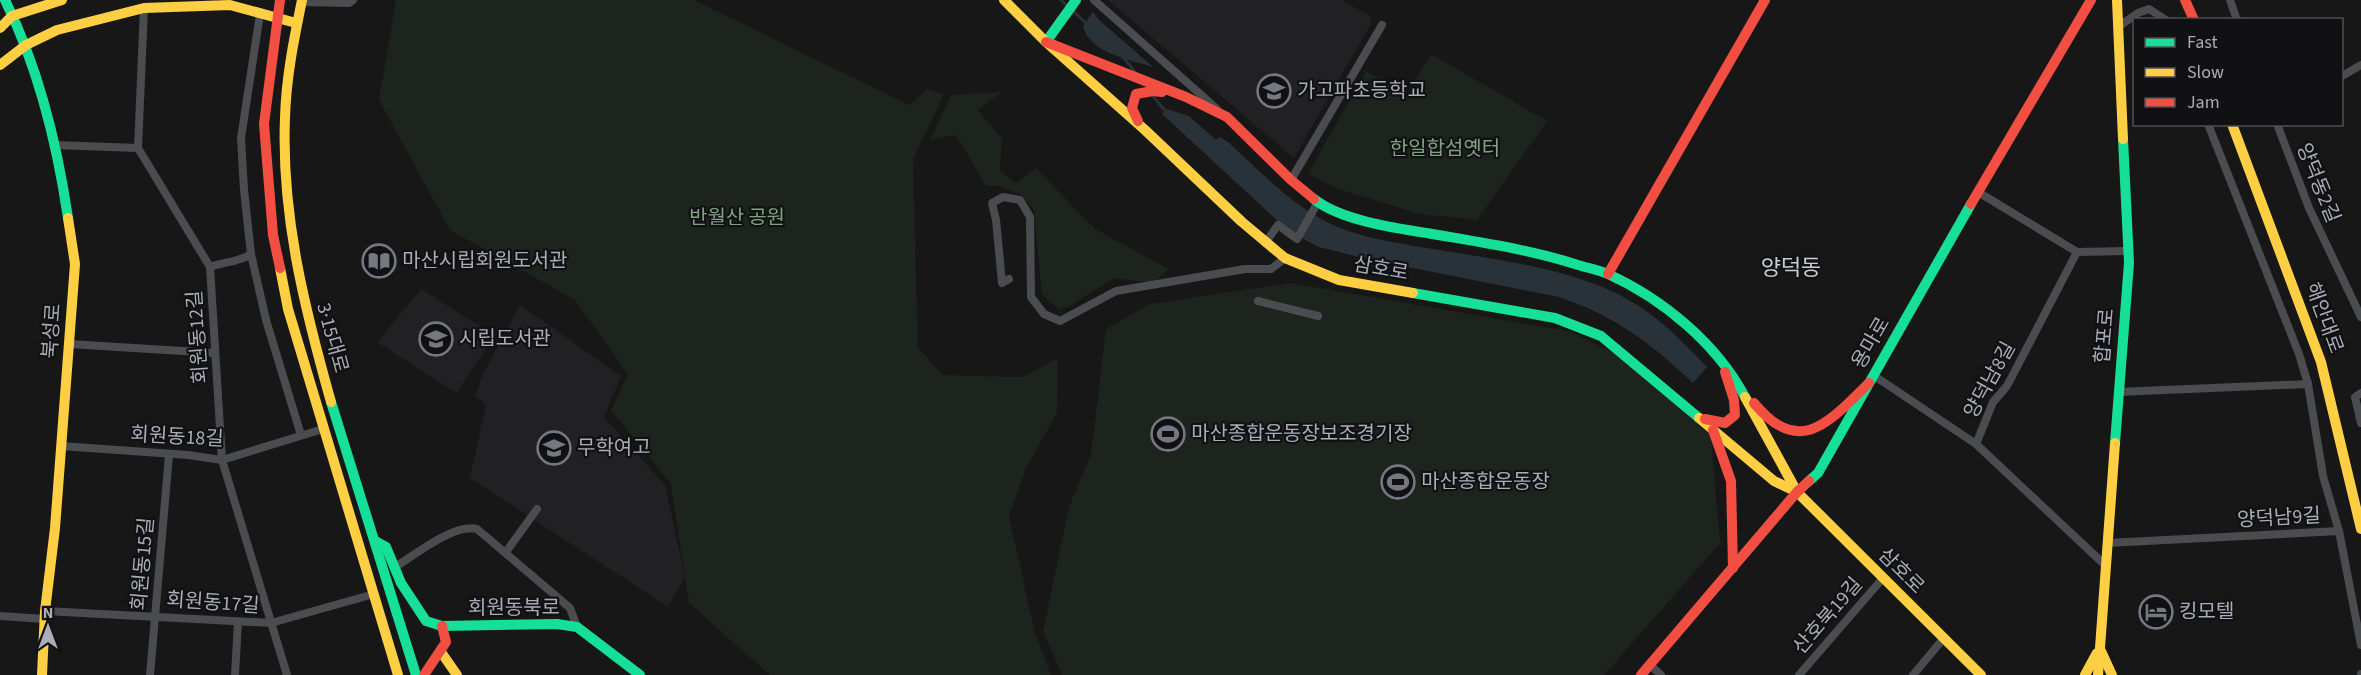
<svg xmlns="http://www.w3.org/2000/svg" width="2361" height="675" font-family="'Source Sans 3','Noto Sans KR',sans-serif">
  <rect width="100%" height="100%" fill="#171717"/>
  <g fill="#212123">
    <polygon points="1108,0 1342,0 1370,16 1371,24 1294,158"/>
    <polygon points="421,289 495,336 456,393 377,342"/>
    <polygon points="520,305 621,376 604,417 665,485 685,577 668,607 470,478 486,405 475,396 482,376"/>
  </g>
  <g fill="#1d241e">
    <polygon points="396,0 694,0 909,105 927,89 944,94 913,159 918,348 943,375 1022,377 1058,358 1057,413 1026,468 1009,516 1035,633 1051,675 770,675 689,603 671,484 611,410 628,374 575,300 450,230 379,100"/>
    <polygon points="1431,54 1547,121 1477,220 1420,214 1338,189 1308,174 1366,71 1407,94"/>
    <polygon points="1002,92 978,110 1002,139 1000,171 1016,183 1036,168 1095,229 1169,269 1152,283 1114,278 1070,306 1060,310 1042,295 1034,210 1021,195 999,186 986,186 956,135 930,140 951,95"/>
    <polygon points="1291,283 1568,331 1615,353 1711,435 1720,543 1604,675 1062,675 1043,631 1069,507 1091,455 1106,329 1150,304"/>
  </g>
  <g fill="#2a3239">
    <path d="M1093,12L1098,19L1153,67C1129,59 1090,54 1083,26Z"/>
    <path d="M1167,109L1189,116L1216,140L1219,137L1228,142C1259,170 1289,203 1327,222C1359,238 1398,243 1433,249C1493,259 1575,269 1627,299C1658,316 1683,342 1707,367L1693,383C1651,343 1615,316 1559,297L1363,258L1319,247L1303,239L1280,223L1162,114Z"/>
  </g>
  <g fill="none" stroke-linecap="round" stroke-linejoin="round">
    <g stroke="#2a3239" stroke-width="3">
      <polyline points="1061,0 1088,25"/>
      <polyline points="1122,56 1137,74"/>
      <polyline points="1153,96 1166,112"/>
    </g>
    <g stroke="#4b4c50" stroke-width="8">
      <polyline points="1094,0 1217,109"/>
      <polyline points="2230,0 2237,20"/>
      <polyline points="301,2 349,3 353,0"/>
      <polyline points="144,8 138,148 210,267 222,460 287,675"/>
      <polyline points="2118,27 2138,13 2149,9 2166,20"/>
      <polyline points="2342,76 2361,65"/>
      <polyline points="2208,124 2299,354 2308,384 2323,476 2339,531 2361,645"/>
      <polyline points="2277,124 2309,208 2361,317"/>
      <polyline points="54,145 138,148"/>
      <polyline points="1291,180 1382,25"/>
      <polyline points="1978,192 2077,252"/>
      <polyline points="1265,243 1278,225 1297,239 1318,202"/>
      <polyline points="2077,252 2129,251"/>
      <polyline points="251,254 266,320 301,435"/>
      <path d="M210,267C223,262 240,262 251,254L244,190L241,138L260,14"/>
      <polyline points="1009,279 1002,283 996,220 992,203 1003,197 1020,200 1030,217 1031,297 1044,314 1060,321 1116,291 1245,269 1271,269 1285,258"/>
      <polyline points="1258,301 1318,316"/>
      <polyline points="69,344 215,353"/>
      <polyline points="1873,375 1976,444 2105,565"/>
      <polyline points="2118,392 2308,384"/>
      <polyline points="2361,393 2355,397 2361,423"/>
      <polyline points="1976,444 1993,402 2007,386 2077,252"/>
      <polyline points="61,446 188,455 222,460 323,429"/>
      <polyline points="2107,543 2339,531"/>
      <polyline points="506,552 537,509"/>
      <path d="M395,567C415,555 454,523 477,529L570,608L577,627"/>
      <polyline points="45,611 271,623 374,594"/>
      <polyline points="0,616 45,619"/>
      <polyline points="1650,665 1661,675"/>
      <polyline points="150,675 169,455"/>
      <polyline points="235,675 238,622"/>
      <polyline points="1799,675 1883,578"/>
      <polyline points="1913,675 1944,638"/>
      <polyline points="2361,675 2361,674"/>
    </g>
    <g stroke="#16e098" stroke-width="10">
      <path d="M5,0C39,69 57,143 68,218"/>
      <polyline points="1046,42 1076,0"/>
      <path d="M1314,199C1340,220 1394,228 1427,233C1478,242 1529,249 1578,265C1588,268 1599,270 1608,274C1663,299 1717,344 1745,397"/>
      <polyline points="1413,293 1555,318 1601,336 1699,418"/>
      <polyline points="331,402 416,675"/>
      <polyline points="2115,443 2129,263 2123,139"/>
      <polyline points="1809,481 1818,473 1971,204"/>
      <polyline points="375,541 386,547 401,583 426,621 442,626 557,624 577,627 640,675"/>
    </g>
    <g stroke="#ffcf43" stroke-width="10">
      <path d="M302,0C294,39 286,78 285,118C281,215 305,310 331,402"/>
      <polyline points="1004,0 1046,42 1145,130 1242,222 1285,258 1339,280 1413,293"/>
      <polyline points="2117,0 2123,139"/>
      <polyline points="0,28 12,16 62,0"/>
      <polyline points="0,65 26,45 57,30 144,8 230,5 296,23"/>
      <polyline points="2232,124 2321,362 2361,529"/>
      <polyline points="280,268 288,309 398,675"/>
      <polyline points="1745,397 1797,492 1981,675"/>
      <polyline points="1699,418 1774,481 1797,492"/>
      <polyline points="2101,651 2112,675"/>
      <polyline points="441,652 457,675"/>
      <polyline points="42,675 45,611 55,528 75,264 68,218"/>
      <polyline points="2085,675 2097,653"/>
      <polyline points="2098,675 2115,443"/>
    </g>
    <g stroke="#f24e42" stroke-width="10">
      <polyline points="2185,0 2194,20"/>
      <polyline points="1046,42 1186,97 1227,117 1291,180 1314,199"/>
      <polyline points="1138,121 1132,108 1136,94 1153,91 1162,92"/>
      <polyline points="1971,204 2091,0"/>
      <polyline points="280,268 273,235 264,124 280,0"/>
      <polyline points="1608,274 1765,0"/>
      <path d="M1754,403C1800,459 1830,421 1869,383"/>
      <polyline points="1705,419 1725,423 1735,415 1734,400 1725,372"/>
      <polyline points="1713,430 1731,481 1733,568"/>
      <polyline points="424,675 446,642 442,626"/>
      <polyline points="1641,675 1797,492 1809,481"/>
    </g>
  </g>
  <defs>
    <symbol id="school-ring" viewBox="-11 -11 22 22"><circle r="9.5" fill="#111113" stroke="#757880" stroke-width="1.5"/><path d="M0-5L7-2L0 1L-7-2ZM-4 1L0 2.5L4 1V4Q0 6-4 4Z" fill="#757880"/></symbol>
    <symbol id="library-ring" viewBox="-11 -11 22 22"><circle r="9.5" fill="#111113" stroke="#757880" stroke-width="1.5"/><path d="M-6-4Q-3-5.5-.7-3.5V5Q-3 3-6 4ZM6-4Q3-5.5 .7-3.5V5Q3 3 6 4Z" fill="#757880"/></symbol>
    <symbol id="stadium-ring" viewBox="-11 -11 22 22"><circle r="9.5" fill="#111113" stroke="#757880" stroke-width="1.5"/><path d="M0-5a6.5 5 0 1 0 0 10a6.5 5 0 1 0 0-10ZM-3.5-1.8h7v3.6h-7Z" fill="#757880"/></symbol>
    <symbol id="hotel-ring" viewBox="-11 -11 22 22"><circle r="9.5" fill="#111113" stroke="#757880" stroke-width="1.5"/><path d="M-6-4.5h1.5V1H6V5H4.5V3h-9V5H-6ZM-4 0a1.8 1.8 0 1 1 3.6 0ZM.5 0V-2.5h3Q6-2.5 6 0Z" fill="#757880"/></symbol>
  </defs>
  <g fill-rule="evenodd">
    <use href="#school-ring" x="1255" y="72" width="38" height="38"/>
    <use href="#library-ring" x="360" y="242" width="38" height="38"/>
    <use href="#school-ring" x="417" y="320" width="38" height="38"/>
    <use href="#stadium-ring" x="1149" y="415" width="38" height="38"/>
    <use href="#school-ring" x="535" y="429" width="38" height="38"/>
    <use href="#stadium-ring" x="1379" y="463" width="38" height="38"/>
    <use href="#hotel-ring" x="2137" y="593" width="38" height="38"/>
  </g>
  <g text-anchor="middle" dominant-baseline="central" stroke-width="4.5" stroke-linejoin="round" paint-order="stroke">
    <g font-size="20" fill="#a8adb8" stroke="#111113" text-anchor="start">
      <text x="1297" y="91">가고파초등학교</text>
      <text x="402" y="261">마산시립회원도서관</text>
      <text x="459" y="339">시립도서관</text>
      <text x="1191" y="434">마산종합운동장보조경기장</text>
      <text x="577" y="448">무학여고</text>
      <text x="1421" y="482">마산종합운동장</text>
      <text x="2179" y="612">킹모텔</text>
    </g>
    <g font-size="20" fill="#7fa381" stroke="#111113">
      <text x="1445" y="149">한일합섬옛터</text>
      <text x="737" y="218">반월산 공원</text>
    </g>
    <g font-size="20" fill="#a8adb8" stroke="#111113">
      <text transform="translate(2318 183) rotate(68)">양덕동2길</text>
      <text transform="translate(1381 269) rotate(10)">삼호로</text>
      <text transform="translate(2324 318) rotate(70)">해안대로</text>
      <text transform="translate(52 331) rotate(-86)">북성로</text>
      <text transform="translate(2105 336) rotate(-85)">합포로</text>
      <text transform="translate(198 337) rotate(-94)">회원동12길</text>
      <text transform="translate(332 338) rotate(75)">3·15대로</text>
      <text transform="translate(1871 343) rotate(-60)">용마로</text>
      <text transform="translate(1990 380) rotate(-61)">양덕남8길</text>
      <text transform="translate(177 437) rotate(3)">회원동18길</text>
      <text transform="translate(2279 518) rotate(-3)">양덕남9길</text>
      <text transform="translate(143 564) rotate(-85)">회원동15길</text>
      <text transform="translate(1901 571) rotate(45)">삼호로</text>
      <text transform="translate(213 603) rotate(4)">회원동17길</text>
      <text x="514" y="608">회원동북로</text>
      <text transform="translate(1828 616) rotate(-49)">산호북19길</text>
    </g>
    <g font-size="22" fill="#c9ccd4" stroke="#111113">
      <text x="1791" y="268">양덕동</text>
    </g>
  </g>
  <rect x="2133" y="18" width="210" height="108" fill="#111113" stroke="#4d4f55" stroke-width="1.5"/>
  <rect x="2145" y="38" width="30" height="9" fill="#16e098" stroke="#4d4f55" stroke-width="1.5"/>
  <text x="2187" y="48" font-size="18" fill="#a8adb8">Fast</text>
  <rect x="2145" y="68" width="30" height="9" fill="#ffcf43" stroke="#4d4f55" stroke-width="1.5"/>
  <text x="2187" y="78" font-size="18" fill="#a8adb8">Slow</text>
  <rect x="2145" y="98" width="30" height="9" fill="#f24e42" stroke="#4d4f55" stroke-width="1.5"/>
  <text x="2187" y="108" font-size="18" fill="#a8adb8">Jam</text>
  <g transform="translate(48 627)" stroke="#111113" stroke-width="4.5" paint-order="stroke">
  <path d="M0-4.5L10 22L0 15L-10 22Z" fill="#a8adb8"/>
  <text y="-9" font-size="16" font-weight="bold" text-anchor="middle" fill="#a8adb8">N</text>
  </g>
</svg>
